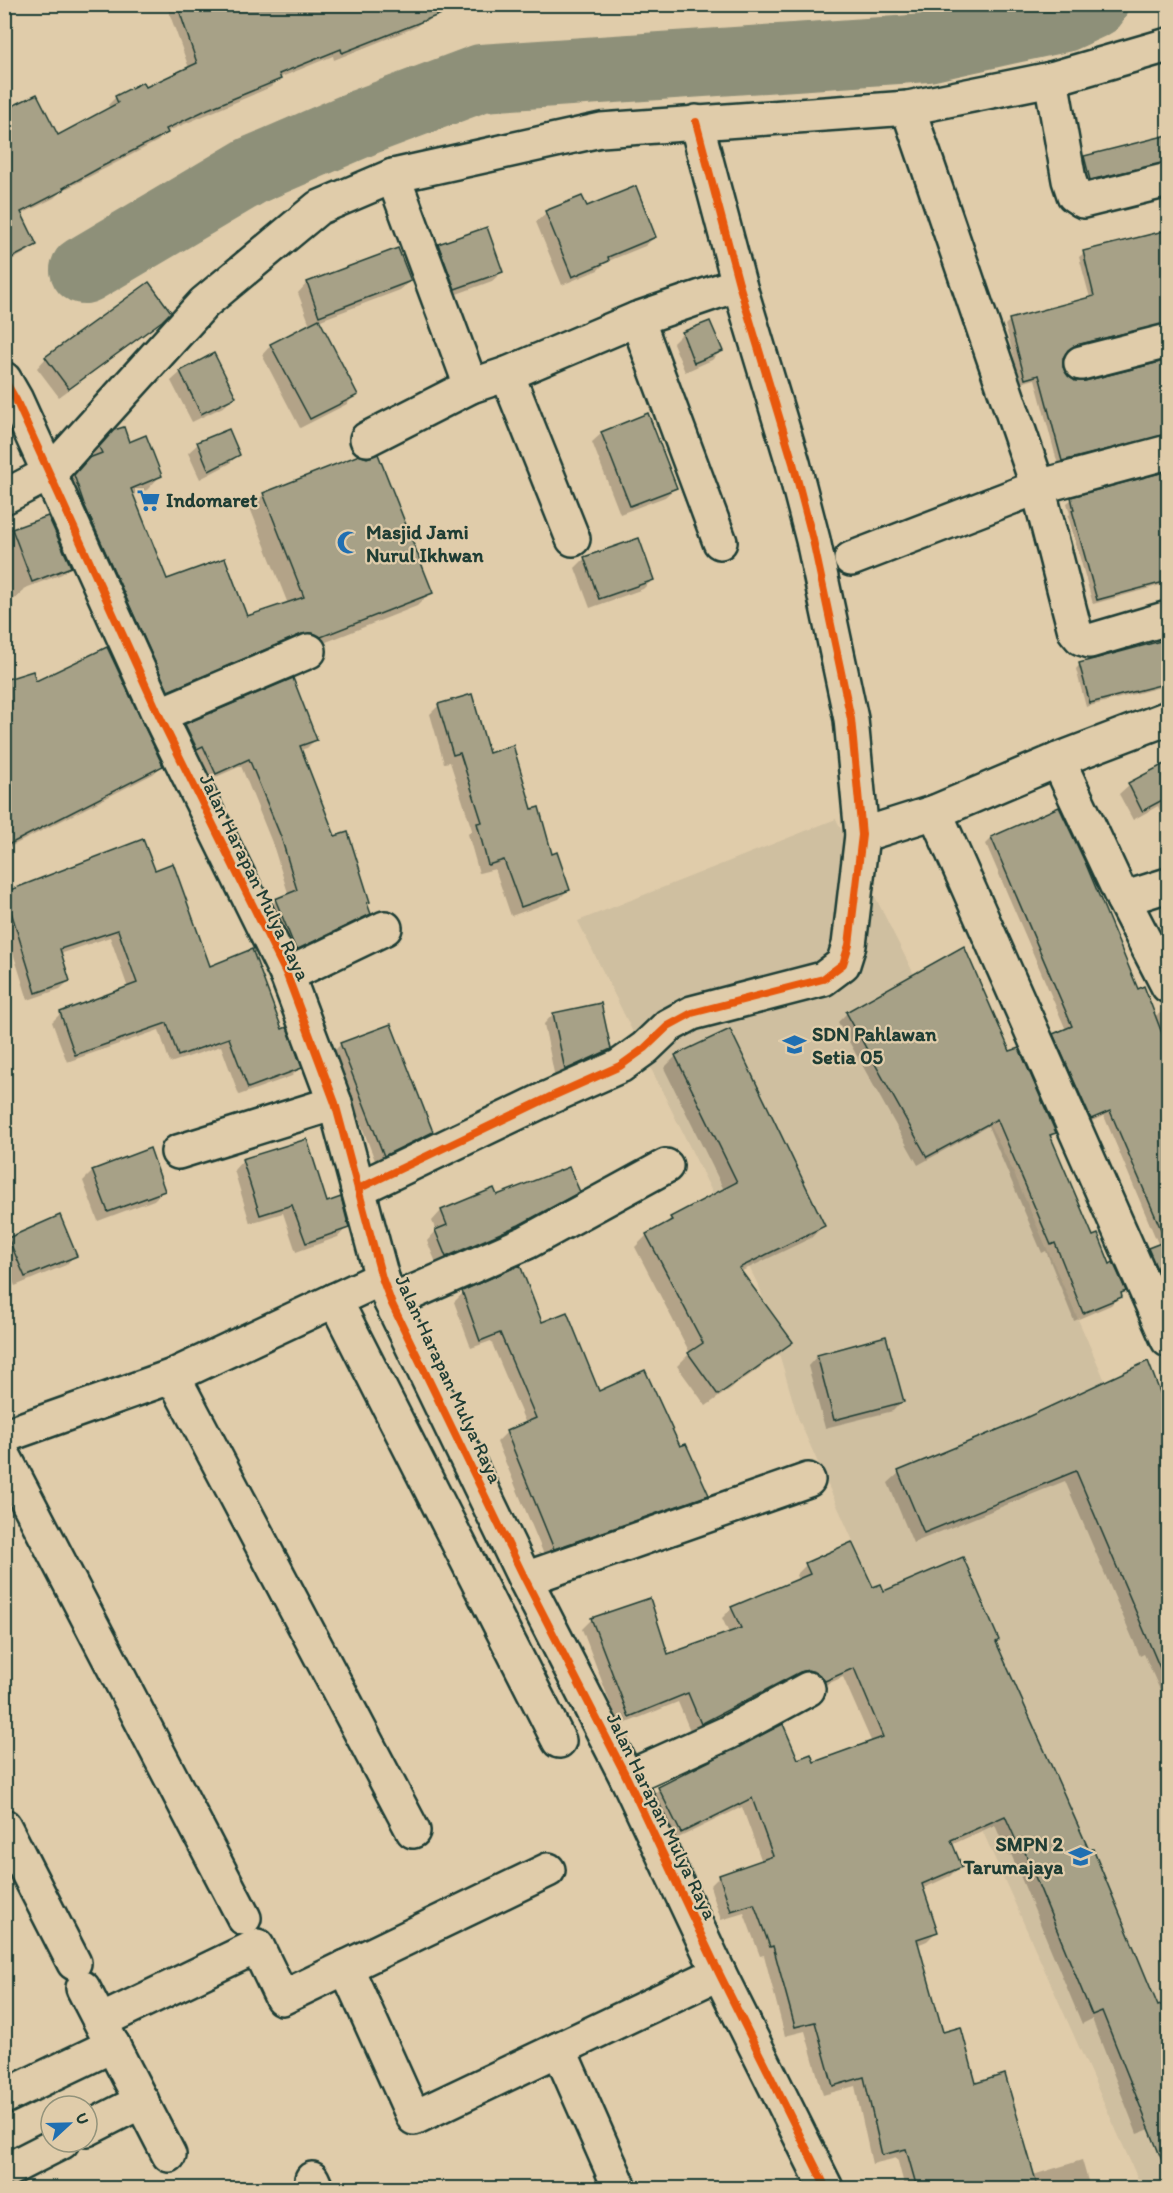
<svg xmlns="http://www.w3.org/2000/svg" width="1173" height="2193" font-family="Itim,sans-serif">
  <rect width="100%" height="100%" fill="#e0ccaa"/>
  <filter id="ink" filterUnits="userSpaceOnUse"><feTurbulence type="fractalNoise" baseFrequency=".0167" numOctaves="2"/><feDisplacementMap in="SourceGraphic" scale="12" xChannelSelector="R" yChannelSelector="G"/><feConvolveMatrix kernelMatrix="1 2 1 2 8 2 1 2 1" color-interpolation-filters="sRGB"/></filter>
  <g filter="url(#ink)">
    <polygon fill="#cfbfa0" points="836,819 1012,1169 1168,1524 1168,2188 1142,2188 798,1418 760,1289 578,921"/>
    <g fill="#0003">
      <polygon points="166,4 419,4 424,19 416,27 334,60 333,56 279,78 271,87 166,132 158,141 60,192 54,198 20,215 35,244 27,252 4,264 4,112 58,137 110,109 108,105 116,97 145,89 189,68"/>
      <polygon points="1168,136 1168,166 1086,183 1080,162 1085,158"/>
      <polygon points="582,198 586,208 655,237 645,246 606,262 598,270 562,285 536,222 546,213"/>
      <polygon points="1168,232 1168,327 1158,327 1070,349 1062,357 1062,369 1067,378 1075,382 1085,383 1168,362 1168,438 1058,465 1035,379 1021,383 1005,325 1010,320 1090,298 1079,257 1084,253"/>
      <polygon points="439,245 502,272 492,281 446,298 430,255"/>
      <polygon points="398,250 410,281 400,290 318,321 356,394 347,404 300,428 262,355 271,345 310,325 298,293 307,283"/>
      <polygon points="161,320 151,330 59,397 37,368 46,358"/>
      <polygon points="683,333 721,351 712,360 685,372 673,343"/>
      <polygon points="181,372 234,397 225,406 192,422 171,381"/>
      <polygon points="4,424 12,441 4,449"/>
      <polygon points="602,433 675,488 665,497 620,514 592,442"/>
      <polygon points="128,444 160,476 147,490 132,495 166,581 246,618 288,604 250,508 264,494 431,592 417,606 306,650 155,703 61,490 100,446"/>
      <polygon points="198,444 238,455 229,464 200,479 188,453"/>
      <polygon points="1168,473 1168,583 1093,604 1068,516 1070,514 1067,503 1072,499"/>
      <polygon points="13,530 70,567 62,574 23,589 24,591 16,598 4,603 4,544 7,543 5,538"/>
      <polygon points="585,558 652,580 643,589 590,608 575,568"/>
      <polygon points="1168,641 1168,685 1086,707 1076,669 1080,664"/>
      <polygon points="292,680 315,740 307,748 300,750 334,838 369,914 361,922 287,957 268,909 276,901 289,896 273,845 241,766 207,781 177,734 185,726"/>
      <polygon points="4,682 35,683 162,766 153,774 4,850"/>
      <polygon points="439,705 531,810 568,890 559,899 511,916 495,869 479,873 468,834 472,830 450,762 444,763 430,714"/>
      <polygon points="1168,763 1168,830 1158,806 1133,820 1119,794 1129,785"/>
      <polygon points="992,838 1137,991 1154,1016 1168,1010 1168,1274 1154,1281 1143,1256 1149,1250 1159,1246 1104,1116 1085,1124 1048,1041 1054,1035 1066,1030 986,844"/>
      <polygon points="154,871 209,968 281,1031 300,1067 292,1076 239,1095 221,1046 170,1063 159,1030 67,1062 52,1022 60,1014 128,988 110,937 60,954 69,981 60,989 28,1000 4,924 4,895"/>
      <polygon points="847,1013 1009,1053 1054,1133 1050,1138 1093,1238 1124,1291 1111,1305 1074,1321 1046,1251 1042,1253 988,1126 918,1165 838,1022"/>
      <polygon points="553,1014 609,1049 600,1058 555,1078 544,1024"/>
      <polygon points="341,1044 431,1132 423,1140 376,1163 333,1052"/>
      <polygon points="676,1056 823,1226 811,1238 740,1272 791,1342 779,1354 706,1406 677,1366 690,1353 635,1247 647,1235 661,1228 671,1218 724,1190 664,1068"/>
      <polygon points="243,1160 326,1204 347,1227 338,1237 296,1252 283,1213 250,1223 234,1170"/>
      <polygon points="93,1171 164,1190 154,1200 98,1221 83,1181"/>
      <polygon points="494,1190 496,1197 578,1191 568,1201 508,1234 437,1265 427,1241 436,1231 432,1221 441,1211"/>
      <polygon points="9,1239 75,1255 66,1265 15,1286 4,1260 4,1243"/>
      <polygon points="520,1267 542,1324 598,1393 680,1448 707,1495 698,1503 545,1557 497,1442 506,1433 526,1424 491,1341 471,1348 454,1302 463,1293"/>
      <polygon points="885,1338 902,1401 893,1411 825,1428 808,1366 817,1356"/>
      <polygon points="1147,1363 1168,1417 1168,1708 1144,1654 1140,1656 1065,1481 913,1543 888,1483 899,1473 1020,1422"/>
      <polygon points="806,1565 883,1593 994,1643 1157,2008 1162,2006 1168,2023 1168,2122 1137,2134 1092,2019 1082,2024 1011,1854 1008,1856 995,1825 951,1845 960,1866 950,1876 922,1889 937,1931 927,1941 917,1945 942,2034 1033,2175 1082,2160 1090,2188 905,2188 897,2158 872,2164 855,2086 823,2095 805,2031 785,2036 764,1955 760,1956 744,1913 721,1920 710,1886 720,1876 762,1862 742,1807 670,1842 649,1799 659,1789 797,1761 814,1764 872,1743 843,1677 814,1690 788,1682 691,1733 678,1702 619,1726 582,1629 592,1619 667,1656 729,1633 722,1618 732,1608 798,1580 796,1575"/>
    </g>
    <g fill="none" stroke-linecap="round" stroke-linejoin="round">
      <polyline stroke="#8e9079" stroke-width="68" points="84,270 253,170 364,122 481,78 927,48 1064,18 1094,4"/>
    </g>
    <g fill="#a7a187" stroke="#1f3d34" stroke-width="1.5">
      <polygon points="177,4 458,4 459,7 342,53 341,49 279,74 281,79 208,109 166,129 168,133 101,167 63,188 64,190 21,212 37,245 4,262 4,110 37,94 58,135 118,103 115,96 143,82 146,87 197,63"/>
      <polygon points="1168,135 1168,162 1090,180 1084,156"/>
      <polygon points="636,186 656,237 608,257 609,261 572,277 545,211 582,196 587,206"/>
      <polygon points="487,227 503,272 455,289 438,244"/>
      <polygon points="1168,230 1168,323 1076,345 1068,350 1063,358 1063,367 1068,376 1075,381 1085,381 1168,360 1168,434 1062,461 1039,375 1025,379 1009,319 1094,296 1083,251"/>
      <polygon points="398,248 411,281 319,316 307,282"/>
      <polygon points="149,282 171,312 162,321 69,389 45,357"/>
      <polygon points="319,319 358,395 310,419 270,344"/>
      <polygon points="710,321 723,351 694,363 682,332"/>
      <polygon points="214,353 236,397 201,414 180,371"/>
      <polygon points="648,413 677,488 630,506 601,432"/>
      <polygon points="124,427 129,442 146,435 162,476 131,489 167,579 225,558 247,616 304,597 263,493 359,455 367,458 378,454 433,593 321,637 312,633 302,634 168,691 84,504 74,475 89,458 102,453 99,447 114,430"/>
      <polygon points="229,429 240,455 209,471 197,442"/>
      <polygon points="1168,471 1168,581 1097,600 1072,510 1074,510 1071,497"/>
      <polygon points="48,516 71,567 32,582 12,529"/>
      <polygon points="639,538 654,580 599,599 584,557"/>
      <polygon points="1168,639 1168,683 1090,703 1079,663"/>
      <polygon points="107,647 163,766 4,847 4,680 33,671 36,681"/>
      <polygon points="293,678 317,740 300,746 335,836 348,832 370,902 367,903 371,914 296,950 275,899 297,890 281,837 249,759 216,774 203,746 197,749 185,724"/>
      <polygon points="472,694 489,753 513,745 532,809 539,807 552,854 557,852 570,890 521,907 504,860 488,865 477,823 482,822 460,753 453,755 438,704"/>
      <polygon points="1168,762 1168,797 1142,811 1128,783"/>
      <polygon points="1059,807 1085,862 1138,989 1144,986 1168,1049 1168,1272 1160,1276 1148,1248 1166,1241 1110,1111 1091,1119 1053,1034 1072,1026 991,837"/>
      <polygon points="143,839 155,870 173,863 210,966 252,949 282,1029 287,1027 302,1068 248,1088 229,1038 178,1056 167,1023 75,1055 60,1012 137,983 118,930 60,949 70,981 36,993 5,892"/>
      <polygon points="964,946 1010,1051 1019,1048 1056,1133 1050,1135 1093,1236 1098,1234 1110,1264 1113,1262 1126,1291 1121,1293 1122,1297 1083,1313 1055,1243 1051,1245 997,1119 927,1157 846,1012"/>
      <polygon points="601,1003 611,1049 565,1070 553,1013"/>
      <polygon points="391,1024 433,1132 384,1156 340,1043"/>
      <polygon points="730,1029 825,1226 739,1268 793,1342 718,1395 688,1353 703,1343 646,1234 672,1220 670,1217 737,1182 675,1055"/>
      <polygon points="307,1139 327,1202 341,1197 349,1228 306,1243 292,1205 260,1215 242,1159"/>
      <polygon points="150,1148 165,1191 108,1212 92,1170"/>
      <polygon points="569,1167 580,1192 519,1225 446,1257 435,1230 447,1225 441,1210 494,1188 497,1195"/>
      <polygon points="60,1215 77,1256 25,1277 8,1238"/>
      <polygon points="520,1265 542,1322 567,1312 599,1391 645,1370 680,1446 686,1444 709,1495 554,1549 506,1431 536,1418 500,1333 480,1341 462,1291"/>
      <polygon points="886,1336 904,1402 834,1420 817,1355"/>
      <polygon points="1148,1361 1168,1413 1168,1687 1076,1471 924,1533 898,1471 1019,1421"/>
      <polygon points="852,1542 873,1587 881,1584 884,1591 963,1557 999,1640 996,1642 1089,1850 1093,1849 1158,2006 1168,2002 1168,2173 1167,2173 1102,2011 1092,2015 1022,1845 1019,1847 1005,1816 951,1840 962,1867 922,1884 938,1932 917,1939 943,2032 961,2027 976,2083 1005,2074 1038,2188 917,2188 906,2149 882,2155 864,2077 833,2086 815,2022 795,2027 773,1946 770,1947 754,1904 731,1911 719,1875 773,1856 752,1798 681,1833 658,1787 783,1724 798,1759 811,1754 814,1762 883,1737 854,1668 825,1681 817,1673 808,1670 800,1672 701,1724 688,1693 629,1717 591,1618 650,1598 668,1654 741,1628 731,1607 810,1574 805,1563"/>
    </g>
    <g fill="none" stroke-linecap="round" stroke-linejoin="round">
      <defs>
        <g id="minor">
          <polyline points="1051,79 1069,180 1074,195 1083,201 1168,180"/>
          <polyline points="908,108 1038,487 1075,631 1081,638 1090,641 1168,618"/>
          <polyline points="393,176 471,386"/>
          <polyline points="637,319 720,542"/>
          <polyline points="1081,363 1168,341"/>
          <polyline points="507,374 573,539"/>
          <polyline points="4,379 16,400 159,715 287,975 335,1103 382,1278 391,1302 525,1579 627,1778 719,1973 826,2188"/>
          <polyline points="367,439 471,386 507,374 637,319 739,284"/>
          <polyline points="4,497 50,473 204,303 318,208 393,176 601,130 908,108 1051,79 1168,45"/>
          <polyline points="851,559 1038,487 1168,452"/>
          <polyline points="159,715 309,651"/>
          <polyline points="1058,760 1123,899 1168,986"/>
          <polyline points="935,812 1168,1340"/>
          <polyline points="862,835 935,812 1058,760 1168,718"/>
          <polyline points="1123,899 1168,885"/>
          <polyline points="287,975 385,928"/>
          <polyline points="178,1152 335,1103"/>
          <polyline points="358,1189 548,1098 620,1066 645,1048 668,1026 692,1013 823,979 843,964 849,945 862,835 851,719 813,540 793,463 739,284 696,122"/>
          <polyline points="335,1300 559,1741"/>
          <polyline points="391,1302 527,1242 666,1166"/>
          <polyline points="173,1376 413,1831"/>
          <polyline points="4,1436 173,1376 382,1278"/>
          <polyline points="4,1456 244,1918"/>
          <polyline points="525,1579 808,1480"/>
          <polyline points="627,1778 727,1733 808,1689"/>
          <polyline points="4,1826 74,1963"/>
          <polyline points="346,1967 414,2118 719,1973"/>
          <polyline points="83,1988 169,2155"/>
          <polyline points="101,2021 257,1946 282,1998 548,1870"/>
          <polyline points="559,2049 620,2188"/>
          <polyline points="4,2097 113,2045"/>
          <polyline points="87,2129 142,2101"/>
          <polyline points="11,2168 62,2142"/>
          <polyline points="312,2179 316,2188"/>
        </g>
      </defs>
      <use href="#minor" stroke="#1f3d34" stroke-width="38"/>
      <use href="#minor" stroke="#e0ccaa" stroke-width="33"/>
      <defs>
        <g id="cycleway">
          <polyline points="4,379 16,400 159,715 287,975 335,1103 382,1278 391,1302 525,1579 627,1778 719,1973 826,2188"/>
          <polyline points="358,1189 548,1098 620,1066 645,1048 668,1026 692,1013 823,979 843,964 849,945 862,835 851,719 813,540 793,463 739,284 696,122"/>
        </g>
      </defs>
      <use href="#cycleway" stroke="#e0ccaa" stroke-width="11"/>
      <use href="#cycleway" stroke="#e8590c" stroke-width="8"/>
    </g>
  </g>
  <defs>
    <symbol id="supermarket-bare" viewBox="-9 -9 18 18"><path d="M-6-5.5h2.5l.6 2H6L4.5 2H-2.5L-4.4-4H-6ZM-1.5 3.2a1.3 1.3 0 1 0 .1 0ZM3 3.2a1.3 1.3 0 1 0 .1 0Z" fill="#1f6fb2" stroke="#e0ccaa" stroke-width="2.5" paint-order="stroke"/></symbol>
    <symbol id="mosque-bare" viewBox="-9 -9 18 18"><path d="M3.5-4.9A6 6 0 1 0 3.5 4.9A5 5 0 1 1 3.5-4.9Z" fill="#1f6fb2" stroke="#e0ccaa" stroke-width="2.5" paint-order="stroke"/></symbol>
    <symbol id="school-bare" viewBox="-9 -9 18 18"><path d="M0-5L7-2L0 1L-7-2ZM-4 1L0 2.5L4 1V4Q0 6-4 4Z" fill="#1f6fb2" stroke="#e0ccaa" stroke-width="2.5" paint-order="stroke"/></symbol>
  </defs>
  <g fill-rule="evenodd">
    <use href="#supermarket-bare" x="132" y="484" width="33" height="33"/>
    <use href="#mosque-bare" x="332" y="526" width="33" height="33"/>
    <use href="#school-bare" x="778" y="1028" width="33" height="33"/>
    <use href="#school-bare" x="1064" y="1840" width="33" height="33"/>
  </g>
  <g text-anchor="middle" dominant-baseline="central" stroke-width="4.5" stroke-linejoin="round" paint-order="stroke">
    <g font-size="20" font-weight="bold" fill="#1f3d34" stroke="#e0ccaa" text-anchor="start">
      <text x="166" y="500">Indomaret</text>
      <text x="366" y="532">Masjid Jami<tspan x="366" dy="23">Nurul Ikhwan</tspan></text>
      <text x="812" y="1034">SDN Pahlawan<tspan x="812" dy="23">Setia 05</tspan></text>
      <text x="1063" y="1844" text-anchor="end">SMPN 2<tspan x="1063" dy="23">Tarumajaya</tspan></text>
    </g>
    <g font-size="20" fill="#1f3d34" stroke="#e0ccaa">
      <text transform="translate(255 877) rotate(64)">Jalan Harapan Mulya Raya</text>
      <text transform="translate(449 1379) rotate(65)">Jalan Harapan Mulya Raya</text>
      <text transform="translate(662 1816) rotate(64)">Jalan Harapan Mulya Raya</text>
    </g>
  </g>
  <rect width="1173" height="2193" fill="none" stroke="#e0ccaa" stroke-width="24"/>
  <rect x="12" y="12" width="1149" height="2169" fill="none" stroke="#1f3d34" stroke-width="2" filter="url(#ink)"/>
  <g transform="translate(69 2124) rotate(68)"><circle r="28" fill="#e0ccaa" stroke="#93937b" stroke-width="1.5"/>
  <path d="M0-4.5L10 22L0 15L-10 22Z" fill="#1f6fb2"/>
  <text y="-9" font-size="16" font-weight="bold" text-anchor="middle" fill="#1f3d34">U</text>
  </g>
</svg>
